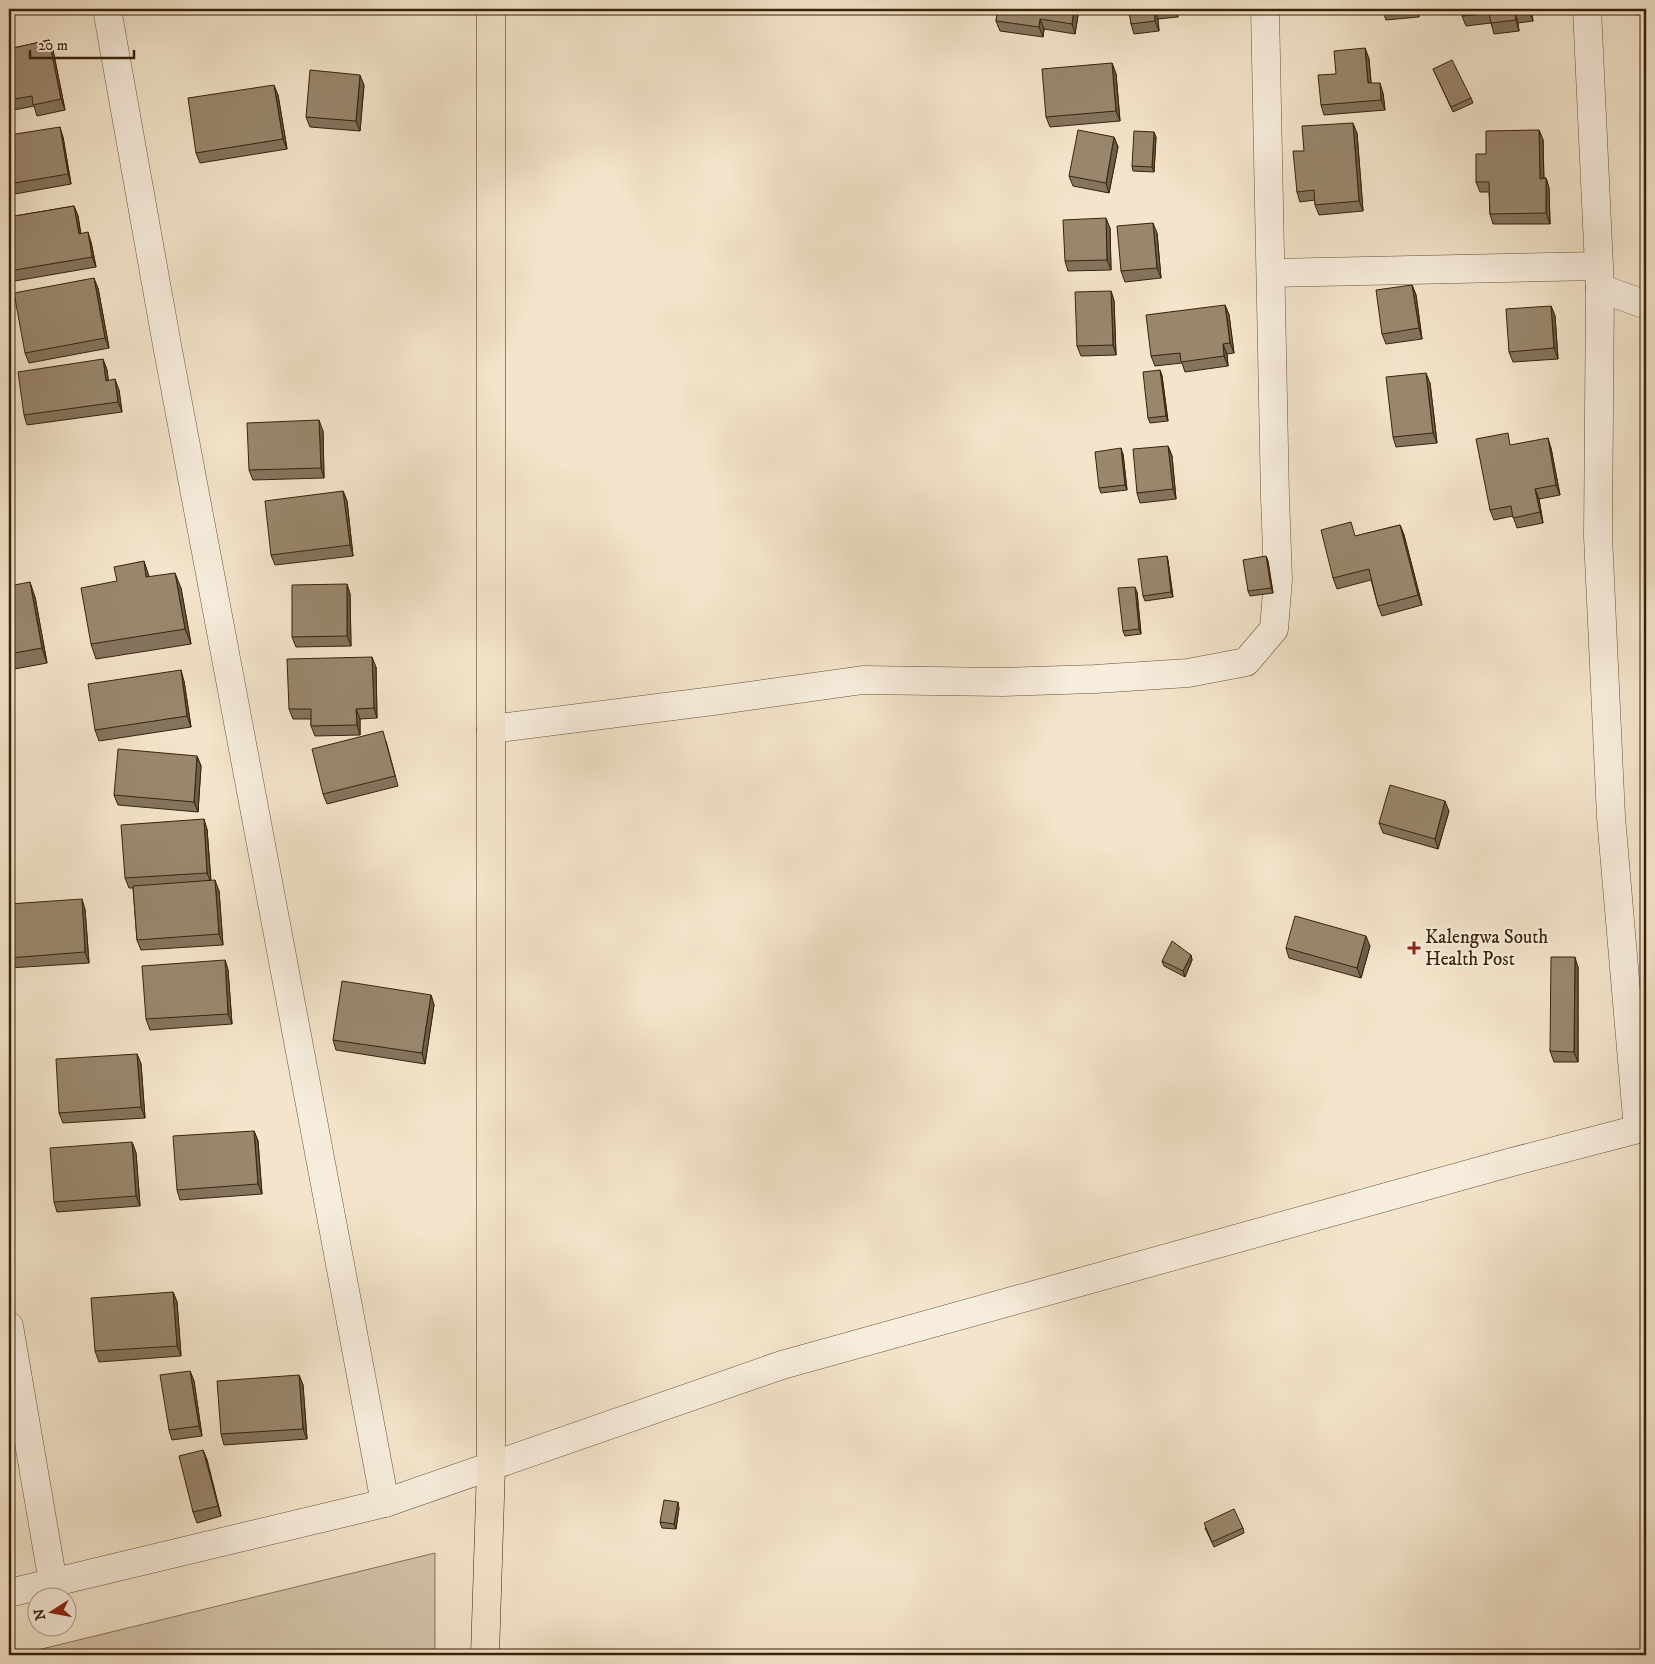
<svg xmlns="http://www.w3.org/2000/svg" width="1655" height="1664" font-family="'IM FELL DW Pica',serif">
  <rect width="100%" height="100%" fill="#f3e4cb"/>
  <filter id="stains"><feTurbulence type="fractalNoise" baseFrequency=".004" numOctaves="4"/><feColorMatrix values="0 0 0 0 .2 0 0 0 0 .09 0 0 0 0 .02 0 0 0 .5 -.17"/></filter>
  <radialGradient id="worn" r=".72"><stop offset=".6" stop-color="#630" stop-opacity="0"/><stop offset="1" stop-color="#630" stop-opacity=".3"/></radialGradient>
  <polygon fill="#d3c3aa" stroke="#86735a" points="435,1553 435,1655 17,1655"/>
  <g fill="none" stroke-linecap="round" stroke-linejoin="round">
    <defs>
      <g id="minor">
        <polyline points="107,9 167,345 385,1503"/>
        <polyline points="1587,9 1600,288 1598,536 1611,817 1638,1129"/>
        <polyline points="1271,273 1598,266"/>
        <polyline points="1600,288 1646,305"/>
        <polyline points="491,729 713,701 863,680 1002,682 1095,679 1188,673 1246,662 1274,629 1278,579 1275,497 1265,9"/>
        <polyline points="9,1326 53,1583"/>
        <polyline points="9,1593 385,1503 782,1365 1512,1162 1646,1127"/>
      </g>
      <polyline id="primary" points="485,1655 491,1467 491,9"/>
    </defs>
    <use href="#minor" stroke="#67533a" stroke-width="29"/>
    <use href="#primary" stroke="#382309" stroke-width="29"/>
    <use href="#minor" stroke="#f7eddd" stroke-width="28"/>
    <use href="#primary" stroke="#f3e4cb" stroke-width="28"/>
  </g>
  <g fill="#84745f" stroke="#382309">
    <polygon points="998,9 1079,9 1075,34 1044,29 1043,37 1000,31 996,21"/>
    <polygon points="1129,9 1177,9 1178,17 1158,19 1159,31 1134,34 1131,24"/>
    <polygon points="1382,9 1418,9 1419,17 1386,20"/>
    <polygon points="1531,9 1533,21 1518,23 1519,31 1494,34 1491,23 1466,26 1462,16"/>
    <polygon points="49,40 53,50 65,110 37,116 34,106 9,111 9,49"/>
    <polygon points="1365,48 1369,59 1371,83 1383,93 1385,110 1324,115 1321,105 1336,74"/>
    <polygon points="1112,63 1116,74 1120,121 1050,127 1046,117"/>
    <polygon points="1433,69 1471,98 1473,103 1453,112"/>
    <polygon points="364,85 360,131 310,127 306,117"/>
    <polygon points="278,95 287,149 200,163 196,153"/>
    <polygon points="1539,130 1543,140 1544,178 1546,178 1549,188 1550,224 1493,224 1490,214 1489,192 1480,192 1476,182 1486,154"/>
    <polygon points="1357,133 1363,211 1319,215 1315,205 1315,200 1300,202 1297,192 1304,151"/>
    <polygon points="9,135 63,137 71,184 9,195"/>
    <polygon points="1114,137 1118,147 1109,193 1073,186 1069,176"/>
    <polygon points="1156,137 1154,172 1133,171 1132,166"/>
    <polygon points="74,206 78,216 81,234 91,242 96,267 9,282 9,217"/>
    <polygon points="1110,228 1111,270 1068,271 1065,261"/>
    <polygon points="1157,233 1161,278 1125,282 1121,271"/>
    <polygon points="1412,285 1416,295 1422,339 1386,344 1382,334"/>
    <polygon points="98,288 109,348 29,363 25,353"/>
    <polygon points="1111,291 1114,301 1116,355 1081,356 1077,346"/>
    <polygon points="1225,305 1229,315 1234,353 1227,354 1228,366 1185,372 1182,363 1155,366 1151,356"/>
    <polygon points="1551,306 1555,316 1558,359 1513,362 1509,352"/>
    <polygon points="103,359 107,370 108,380 119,390 122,412 27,425 24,415"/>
    <polygon points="1160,370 1162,376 1168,421 1150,423 1148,418"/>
    <polygon points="1430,383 1437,443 1396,447 1393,437"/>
    <polygon points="323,431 324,478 253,480 249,470"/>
    <polygon points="1512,445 1551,448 1560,495 1539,499 1543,523 1517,528 1513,516 1494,520 1490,510"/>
    <polygon points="1168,446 1172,456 1176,499 1140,503 1137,493"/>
    <polygon points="1123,454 1127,490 1101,493 1099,488"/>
    <polygon points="343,491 347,501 353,556 275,565 271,555"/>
    <polygon points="1400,525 1404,535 1422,605 1382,616 1378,606 1371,580 1337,589 1333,578 1356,536"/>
    <polygon points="1167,556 1168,561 1173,597 1145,601 1143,596"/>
    <polygon points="1266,556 1268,561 1273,593 1250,596 1248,591"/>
    <polygon points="150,577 181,588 191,644 96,659 91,644"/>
    <polygon points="347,584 350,594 351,646 296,647 292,637"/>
    <polygon points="9,586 35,597 47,663 9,670"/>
    <polygon points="1137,592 1141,634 1125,636 1123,631"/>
    <polygon points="376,667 377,718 360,719 360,735 315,736 311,726 311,719 293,719 289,709"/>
    <polygon points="184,681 191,727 99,741 95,730"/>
    <polygon points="386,741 398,786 327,804 323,794"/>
    <polygon points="197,756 201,766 198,812 118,805 114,795"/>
    <polygon points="1449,811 1438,849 1383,833 1379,823"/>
    <polygon points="207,829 211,881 219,891 223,945 141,950 137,940 133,888 129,888 125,878"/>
    <polygon points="9,904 85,909 89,963 9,968"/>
    <polygon points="1370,946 1361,978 1289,958 1286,948"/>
    <polygon points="1191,955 1192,960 1185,977 1164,966 1162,961"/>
    <polygon points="225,960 228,970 232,1024 150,1030 146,1019"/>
    <polygon points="1578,967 1578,1062 1554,1062 1550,1051"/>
    <polygon points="431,995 434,1005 425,1064 336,1050 333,1040"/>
    <polygon points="137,1054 141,1064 145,1118 63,1123 59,1113"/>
    <polygon points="254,1131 258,1141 262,1194 180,1200 177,1190"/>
    <polygon points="132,1142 136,1153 140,1206 57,1212 54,1202"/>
    <polygon points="173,1292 177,1302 181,1356 99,1362 95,1351"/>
    <polygon points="190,1371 194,1381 202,1436 172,1440 169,1430"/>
    <polygon points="299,1375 303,1385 307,1439 224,1445 221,1434"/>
    <polygon points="203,1450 207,1460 221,1516 197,1523 193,1512"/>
    <polygon points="679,1508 676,1529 662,1528 660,1522"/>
    <polygon points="1205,1528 1243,1528 1244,1533 1214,1547"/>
  </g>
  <g fill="#6b5e4d" stroke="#382309">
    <polygon points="1074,9 1079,9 1075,34 1072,24"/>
    <polygon points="1154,9 1158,19 1159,31 1155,21"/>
    <polygon points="1175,9 1177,9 1178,17"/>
    <polygon points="1416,9 1418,9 1419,17"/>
    <polygon points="1529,9 1531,9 1533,21 1529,11"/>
    <polygon points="1515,13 1518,23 1519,31 1516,20"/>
    <polygon points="1040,19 1044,29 1043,37 1039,27"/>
    <polygon points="49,40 53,50 65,110 61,99"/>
    <polygon points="1365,48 1369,59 1372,93 1368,83"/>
    <polygon points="1112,63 1116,74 1120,121 1116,111"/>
    <polygon points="360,75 364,85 360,131 356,121"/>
    <polygon points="1380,83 1383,93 1385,110 1381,100"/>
    <polygon points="274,85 278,95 287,149 283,139"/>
    <polygon points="1353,123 1357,133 1363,211 1359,201"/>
    <polygon points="60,127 63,137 71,184 68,174"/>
    <polygon points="1539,130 1543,140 1544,189 1540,179"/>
    <polygon points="1154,132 1156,137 1154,172 1152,167"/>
    <polygon points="1114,137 1118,147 1109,193 1106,183"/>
    <polygon points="1546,178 1549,188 1550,224 1546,213"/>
    <polygon points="74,206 78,216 82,244 79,234"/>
    <polygon points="1106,218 1110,228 1111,270 1107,260"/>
    <polygon points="1153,223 1157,233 1161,278 1157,268"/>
    <polygon points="88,232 91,242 96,267 92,257"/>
    <polygon points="94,278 98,288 109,348 105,338"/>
    <polygon points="1412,285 1416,295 1422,339 1419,328"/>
    <polygon points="1111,291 1114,301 1116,355 1113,345"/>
    <polygon points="1225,305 1229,315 1234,353 1230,343"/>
    <polygon points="1551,306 1555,316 1558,359 1554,348"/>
    <polygon points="1223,344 1227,354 1228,366 1224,356"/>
    <polygon points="103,359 107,370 110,391 106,381"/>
    <polygon points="1160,370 1162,376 1168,421 1166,416"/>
    <polygon points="1426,373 1430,383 1437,443 1433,433"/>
    <polygon points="115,379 119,390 122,412 118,402"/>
    <polygon points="319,420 323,431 324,478 321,468"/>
    <polygon points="1548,438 1551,448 1560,495 1556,485"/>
    <polygon points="1168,446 1172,456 1176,499 1173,489"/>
    <polygon points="1121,448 1123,454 1127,490 1125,485"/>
    <polygon points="1535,489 1539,499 1543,523 1540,512"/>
    <polygon points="343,491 347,501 353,556 350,545"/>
    <polygon points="1400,525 1404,535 1422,605 1418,595"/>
    <polygon points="1167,556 1168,561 1173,597 1171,592"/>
    <polygon points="1266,556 1268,561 1273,593 1271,588"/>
    <polygon points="144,561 149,576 152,592 146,577"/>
    <polygon points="175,573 181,588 191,644 185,629"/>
    <polygon points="30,582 35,597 47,663 42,648"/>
    <polygon points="347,584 350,594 351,646 347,636"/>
    <polygon points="1135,587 1137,592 1141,634 1139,629"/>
    <polygon points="372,657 376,667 377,718 374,708"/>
    <polygon points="181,670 184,681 191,727 187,716"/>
    <polygon points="356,709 360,719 360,735 357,725"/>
    <polygon points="197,756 201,766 198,812 194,802"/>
    <polygon points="1445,801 1449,811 1438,849 1435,839"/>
    <polygon points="204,819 207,829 211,883 207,873"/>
    <polygon points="215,880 219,891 223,945 219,934"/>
    <polygon points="82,899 85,909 89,963 85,952"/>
    <polygon points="1366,936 1370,946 1361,978 1357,968"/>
    <polygon points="1191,955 1192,960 1185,977 1183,971"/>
    <polygon points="1575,957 1578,967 1578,1062 1574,1052"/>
    <polygon points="225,960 228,970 232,1024 228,1014"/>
    <polygon points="431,995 434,1005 425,1064 422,1053"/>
    <polygon points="137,1054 141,1064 145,1118 141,1107"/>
    <polygon points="254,1131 258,1141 262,1194 258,1184"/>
    <polygon points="132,1142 136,1153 140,1206 136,1196"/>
    <polygon points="173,1292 177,1302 181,1356 177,1346"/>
    <polygon points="190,1371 194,1381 202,1436 199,1426"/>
    <polygon points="299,1375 303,1385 307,1439 303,1429"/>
    <polygon points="203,1450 207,1460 221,1516 218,1506"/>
    <polygon points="678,1502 679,1508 676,1529 674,1524"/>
  </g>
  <g fill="#99876e" stroke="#382309">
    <polygon points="998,9 1074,9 1072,24 1040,19 1039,27 996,21"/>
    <polygon points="1129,9 1155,9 1154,9 1155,21 1131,24"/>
    <polygon points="1382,9 1396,9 1382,10"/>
    <polygon points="1461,9 1529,9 1529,11 1515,13 1516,20 1491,23 1489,13 1462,16"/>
    <polygon points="49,40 61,99 33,105 32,96 9,100 9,49"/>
    <polygon points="1365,48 1368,83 1380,83 1381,100 1321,105 1318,75 1336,74 1334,51"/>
    <polygon points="1452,60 1471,98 1451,107 1433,69"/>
    <polygon points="1112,63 1116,111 1046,117 1042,69"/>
    <polygon points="310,70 360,75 356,121 306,117"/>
    <polygon points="274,85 283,139 196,153 188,98"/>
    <polygon points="1353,123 1359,201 1315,205 1314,190 1297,192 1293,151 1304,151 1302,126"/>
    <polygon points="60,127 68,174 9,184 9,135"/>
    <polygon points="1078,130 1114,137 1106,183 1069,176"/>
    <polygon points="1539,130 1540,179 1546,178 1546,213 1490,214 1489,182 1476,182 1476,154 1486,154 1486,131"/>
    <polygon points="1134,131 1154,132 1152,167 1132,166"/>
    <polygon points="74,206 79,234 88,232 92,257 9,271 9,217"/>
    <polygon points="1106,218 1107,260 1065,261 1063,220"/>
    <polygon points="1153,223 1157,268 1121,271 1117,226"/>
    <polygon points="94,278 105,338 25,353 14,293"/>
    <polygon points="1412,285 1419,328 1382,334 1376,290"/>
    <polygon points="1111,291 1113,345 1077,346 1075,292"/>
    <polygon points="1225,305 1230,343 1223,344 1224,356 1181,362 1180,353 1151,356 1146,315"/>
    <polygon points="1551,306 1554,348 1509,352 1506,309"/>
    <polygon points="103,359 106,381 115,379 118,402 24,415 18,372"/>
    <polygon points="1160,370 1166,416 1148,418 1143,372"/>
    <polygon points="1426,373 1433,433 1393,437 1386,377"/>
    <polygon points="319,420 321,468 249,470 247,423"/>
    <polygon points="1508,433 1510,445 1548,438 1556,485 1535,489 1540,512 1513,518 1511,506 1490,510 1476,439"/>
    <polygon points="1168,446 1173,489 1137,493 1133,449"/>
    <polygon points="1121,448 1125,485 1099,488 1095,452"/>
    <polygon points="343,491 350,545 271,555 265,501"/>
    <polygon points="1351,522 1355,536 1400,525 1418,595 1378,606 1369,569 1333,578 1321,530"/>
    <polygon points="1167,556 1171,592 1143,596 1138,559"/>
    <polygon points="1266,556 1271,588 1248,591 1243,560"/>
    <polygon points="144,561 146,577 175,573 185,629 91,644 81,588 117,581 114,567"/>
    <polygon points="30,582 42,648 9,654 9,586"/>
    <polygon points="347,584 347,636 292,637 292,585"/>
    <polygon points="1135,587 1139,629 1123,631 1118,588"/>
    <polygon points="372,657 374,708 356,709 357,725 311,726 311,709 289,709 287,659"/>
    <polygon points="181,670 187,716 95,730 88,684"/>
    <polygon points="383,731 395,776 323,794 312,749"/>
    <polygon points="118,749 197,756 194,802 114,795"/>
    <polygon points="1390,785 1445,801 1435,839 1379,823"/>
    <polygon points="204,819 207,873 125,878 121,825"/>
    <polygon points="215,880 219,934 137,940 133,886"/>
    <polygon points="82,899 85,952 9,958 9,904"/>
    <polygon points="1295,916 1366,936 1357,968 1286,948"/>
    <polygon points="1172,941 1191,955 1183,971 1162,961"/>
    <polygon points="1551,957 1575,957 1574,1052 1550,1051"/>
    <polygon points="225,960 228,1014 146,1019 142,966"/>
    <polygon points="342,981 431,995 422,1053 333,1040"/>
    <polygon points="137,1054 141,1107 59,1113 56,1059"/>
    <polygon points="254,1131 258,1184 177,1190 173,1136"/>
    <polygon points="132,1142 136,1196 54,1202 50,1148"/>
    <polygon points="173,1292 177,1346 95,1351 91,1298"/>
    <polygon points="190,1371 199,1426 169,1430 160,1375"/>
    <polygon points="299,1375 303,1429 221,1434 217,1381"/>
    <polygon points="203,1450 218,1506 193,1512 179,1456"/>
    <polygon points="664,1500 678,1502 674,1524 660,1522"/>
    <polygon points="1234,1509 1243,1528 1212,1542 1204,1523"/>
  </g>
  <path fill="#8f2418" stroke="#f7eddd" stroke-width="2" d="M1411.5 940.5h5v5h5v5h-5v5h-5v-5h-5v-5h5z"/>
  <g text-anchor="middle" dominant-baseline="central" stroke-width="4.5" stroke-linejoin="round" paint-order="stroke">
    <g font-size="19" fill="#382309" stroke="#f7eddd" text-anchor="start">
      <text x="1425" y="937">Kalengwa South<tspan x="1425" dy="22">Health Post</tspan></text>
    </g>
  </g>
  <rect width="1655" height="1664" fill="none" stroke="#f3e4cb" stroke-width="30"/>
  <rect x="10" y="10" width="1635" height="1644" fill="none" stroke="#382309" stroke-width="2.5"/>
  <rect x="15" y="15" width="1625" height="1634" fill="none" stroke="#382309"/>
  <g transform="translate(52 1612) rotate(259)"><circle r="24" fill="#f7eddd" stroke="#ab9c88"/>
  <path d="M0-4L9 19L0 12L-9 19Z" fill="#8f2418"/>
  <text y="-8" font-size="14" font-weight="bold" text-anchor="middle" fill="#382309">N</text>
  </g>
  <path d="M30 50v8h104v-8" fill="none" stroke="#382309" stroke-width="2.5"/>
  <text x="38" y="50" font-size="15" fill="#382309" stroke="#f7eddd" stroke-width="4" paint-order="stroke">20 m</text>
  <rect width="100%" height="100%" filter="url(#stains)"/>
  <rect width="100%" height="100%" fill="url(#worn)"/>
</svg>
